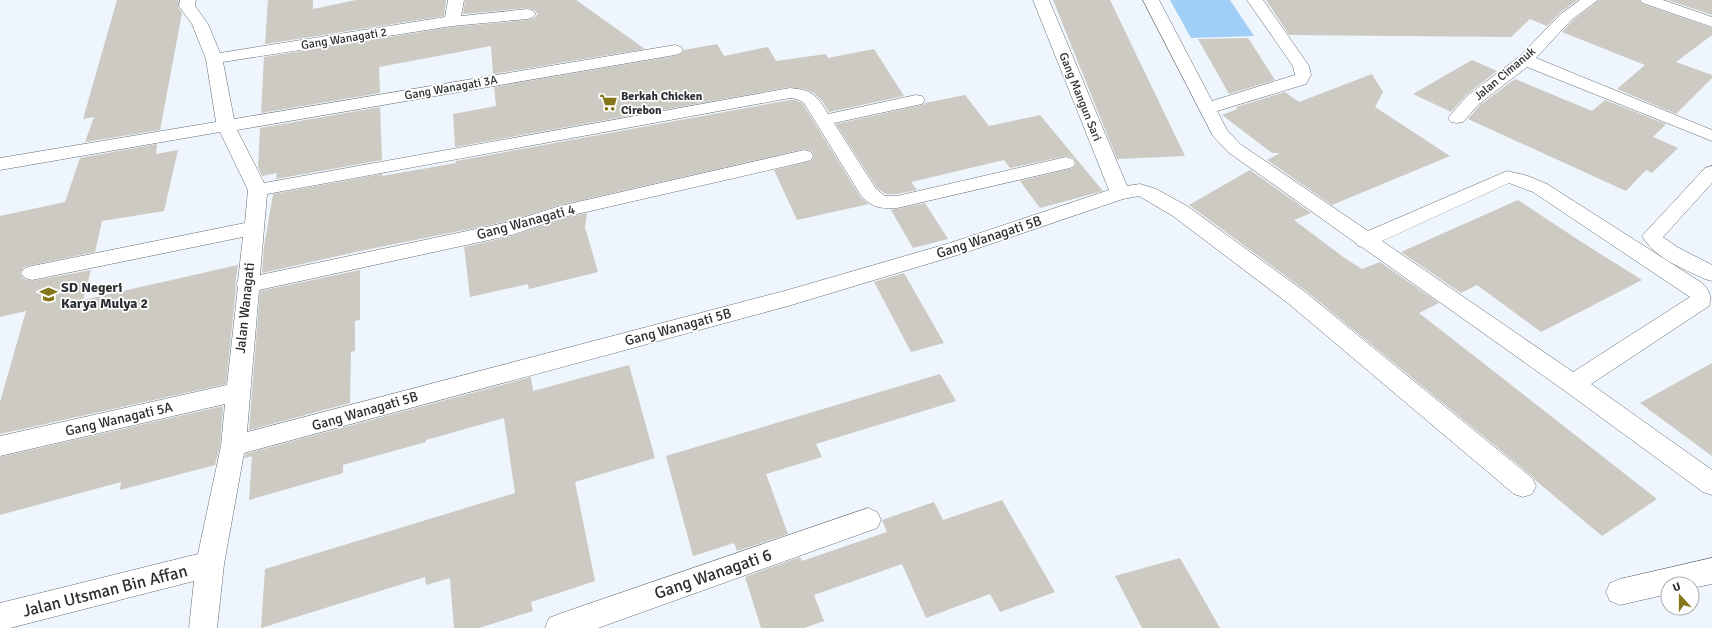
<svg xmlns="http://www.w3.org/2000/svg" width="1712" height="628" font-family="Signika,sans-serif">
  <rect width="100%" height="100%" fill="#eef5fc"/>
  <polygon fill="#9fcff6" points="1170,0 1230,0 1254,36 1191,38"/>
  <g fill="#cccac2">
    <polygon points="117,0 178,0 178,7 182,13 160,130 85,142 94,117 83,119"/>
    <polygon points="268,0 313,0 313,9 356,0 446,0 444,16 265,44"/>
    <polygon points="465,0 576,0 645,49 493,74 491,46 379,67 380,93 261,113 264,57 452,27 528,20 534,18 538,14 534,10 528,8 463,14"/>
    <polygon points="1053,0 1110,0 1185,156 1117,159"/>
    <polygon points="1266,0 1577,0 1560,13 1547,26 1530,19 1511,37 1289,35"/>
    <polygon points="1599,0 1638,0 1643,4 1712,28 1712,35 1676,62 1712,75 1712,78 1676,114 1617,89 1645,65 1562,32 1572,21"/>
    <polygon points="1668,0 1712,0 1712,15"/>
    <polygon points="1248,38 1275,80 1229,94 1198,39"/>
    <polygon points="717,44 724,56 768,47 776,61 826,54 828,58 874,49 904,96 829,112 822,101 814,93 804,89 790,87 455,147 453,114 496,106 494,87 675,56 681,54 684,50"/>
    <polygon points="1472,60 1497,71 1466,95 1451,112 1413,94"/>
    <polygon points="1372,74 1383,92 1375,107 1450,156 1332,205 1267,160 1280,153 1272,153 1222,115 1237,109 1236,107 1285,92 1299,102"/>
    <polygon points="1515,79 1592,111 1605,100 1666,124 1653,137 1678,148 1652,173 1646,170 1626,191 1468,119 1480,105"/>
    <polygon points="965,95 989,126 1040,115 1103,191 1040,208 1020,181 1073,168 1076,164 1074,158 1066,156 1010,168 1004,160 911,182 917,190 897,194 886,194 877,188 836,124 922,105 925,103"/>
    <polygon points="790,100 796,100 803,104 861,198 869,204 797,220 774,170 811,161 814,157 812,151 804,149 560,205 509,221 360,251 262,273 264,247 273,194 382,174 382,176 456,163 456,161"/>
    <polygon points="380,107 382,160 276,179 277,173 262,176 258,167 260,128"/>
    <polygon points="157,144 156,154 178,150 164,211 102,221 95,252 32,265 24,267 20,273 24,279 32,281 91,270 83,300 238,265 235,285 236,288 226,384 0,434 0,402 26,311 0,317 0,216 65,202 80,158"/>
    <polygon points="1250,170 1311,213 1294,220 1346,259 1362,269 1380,262 1439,303 1419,313 1657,499 1602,536 1535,480 1533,477 1306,291 1189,205"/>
    <polygon points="1518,200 1580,241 1642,280 1541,332 1477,285 1461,293 1401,252"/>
    <polygon points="925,203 948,239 913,248 891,210"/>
    <polygon points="587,213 585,227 598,272 529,289 528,284 470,297 464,247 512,236 564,218"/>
    <polygon points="360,270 360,320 355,321 355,351 351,352 350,403 249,430 260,291"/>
    <polygon points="904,273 944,343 911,352 874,282"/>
    <polygon points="1712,363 1712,456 1640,403"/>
    <polygon points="629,365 655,458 575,482 595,581 531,602 533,611 479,628 454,628 450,578 426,585 425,577 261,628 265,569 515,493 504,418 426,440 426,442 343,465 343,473 249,500 252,456 245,458 245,454 531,377 533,391"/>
    <polygon points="940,374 956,401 816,444 822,457 766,474 788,534 737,551 734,543 693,556 666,456"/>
    <polygon points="223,406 220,446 215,465 120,490 121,482 0,515 0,457"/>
    <polygon points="1002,500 1055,592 1000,612 990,594 926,618 902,564 814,595 824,621 804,628 761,628 745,577 800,557 802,561 887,532 882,520 934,502 943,520"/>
    <polygon points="1180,558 1220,628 1142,628 1115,576"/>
  </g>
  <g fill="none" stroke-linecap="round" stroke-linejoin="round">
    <defs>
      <g id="minor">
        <path d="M180,0H196L195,6L208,24L220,53L445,17L448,0H464L461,16L528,9L533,11L536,14L533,17L528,19L452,26L223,62L234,119L675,45L681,47L683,50L681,53L675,55L237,130L264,183L790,88C812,90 817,95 828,114L916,95L922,96L925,100L922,104L834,123L876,189L885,196H897L1066,157L1073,159L1075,163L1073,167L1066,169L897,208C879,208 876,209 862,197L804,103L797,99L790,98L267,194L260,275L509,222L560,206L804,150L811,152L813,156L811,160L804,162L564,217L512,235L259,290L247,432L788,290L950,243L1109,190L1033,0H1049L1127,186L1140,184L1156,189L1187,206L1305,292L1532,478L1536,486L1532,494L1523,497L1514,494L1289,304L1173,216L1139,196L1123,199L964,253L788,306L244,453L224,564L217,628H189L194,581L10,628H0V603L198,554L221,446L225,404L0,456V436L227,385L238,287L236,285L238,281L243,237L32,280L25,278L21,273L25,268L32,266L245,223L248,190L220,132L0,170V158L216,122L206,59L192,24L179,6Z"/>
        <path d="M1143,0H1159L1212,101L1295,75L1293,66L1247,0H1263L1309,66L1311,75L1306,84L1217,111L1227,130L1240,144L1368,231L1507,171L1528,176L1547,184L1702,283C1709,290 1712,295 1709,306L1591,384L1712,470V495L1703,492L1565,391L1362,247L1358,246L1356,243L1228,152L1213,136ZM1509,183L1533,192L1690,297L1573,372L1382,241Z"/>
        <polygon points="1580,0 1598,0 1571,20 1536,58 1712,130 1712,141 1527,67 1479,104 1463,122 1457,123 1451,122 1448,118 1467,96 1519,57 1561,14"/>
        <polygon points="1640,0 1663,0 1712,17 1712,27 1643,3"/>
        <path d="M1712,166V183L1663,237L1677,247L1712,265V281L1705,279C1682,268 1656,259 1642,236L1705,168Z"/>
        <polygon points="868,508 877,512 881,520 877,528 598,628 545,628 549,618 559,614"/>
        <polygon points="1712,558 1712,584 1692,588 1692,584 1668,584 1668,594 1620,605 1610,601 1606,592 1610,583 1620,579"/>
      </g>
    </defs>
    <use href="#minor" stroke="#646b71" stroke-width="1"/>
    <use href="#minor" fill="#fff" fill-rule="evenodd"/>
  </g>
  <defs>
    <symbol id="supermarket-bare" viewBox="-9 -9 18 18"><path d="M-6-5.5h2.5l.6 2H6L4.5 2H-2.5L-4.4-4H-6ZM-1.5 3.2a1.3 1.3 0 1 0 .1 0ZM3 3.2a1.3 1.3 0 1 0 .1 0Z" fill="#86771b" stroke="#fff" stroke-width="2.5" paint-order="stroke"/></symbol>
    <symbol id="school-bare" viewBox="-9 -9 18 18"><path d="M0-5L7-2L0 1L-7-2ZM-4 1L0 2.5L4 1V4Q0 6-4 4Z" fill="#86771b" stroke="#fff" stroke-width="2.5" paint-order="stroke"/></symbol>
  </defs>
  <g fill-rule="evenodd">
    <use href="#supermarket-bare" x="596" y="90" width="25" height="25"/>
    <use href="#school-bare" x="36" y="282" width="25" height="25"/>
  </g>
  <g text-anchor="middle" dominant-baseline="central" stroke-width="3.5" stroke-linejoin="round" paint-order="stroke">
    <g font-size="12" fill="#2c2f31" stroke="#fff">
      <text transform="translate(344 39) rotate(-9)">Gang Wanagati 2</text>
      <text transform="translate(1505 74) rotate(-40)">Jalan Cimanuk</text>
      <text transform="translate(451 88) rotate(-10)">Gang Wanagati 3A</text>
      <text transform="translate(1080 97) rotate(68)">Gang Mangun Sari</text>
    </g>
    <g font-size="12" font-weight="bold" fill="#2c2f31" stroke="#fff" text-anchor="start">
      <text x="621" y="96">Berkah Chicken<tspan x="621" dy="14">Cirebon</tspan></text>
    </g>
    <g font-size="14" fill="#2c2f31" stroke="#fff">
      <text transform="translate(526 222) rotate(-15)">Gang Wanagati 4</text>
      <text transform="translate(989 237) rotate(-18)">Gang Wanagati 5B</text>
      <text transform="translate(245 308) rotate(-84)">Jalan Wanagati</text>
      <text transform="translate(678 327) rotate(-15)">Gang Wanagati 5B</text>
      <text transform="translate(365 411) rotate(-16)">Gang Wanagati 5B</text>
      <text transform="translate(119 419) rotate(-13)">Gang Wanagati 5A</text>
    </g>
    <g font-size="14" font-weight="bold" fill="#2c2f31" stroke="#fff" text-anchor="start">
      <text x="61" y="287">SD Negeri<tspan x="61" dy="16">Karya Mulya 2</tspan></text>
    </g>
    <g font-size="17" fill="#2c2f31" stroke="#fff">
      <text transform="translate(713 574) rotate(-19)">Gang Wanagati 6</text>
      <text transform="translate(105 591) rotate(-14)">Jalan Utsman Bin Affan</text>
    </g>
  </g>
  <g transform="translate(1680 596) rotate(339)"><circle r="19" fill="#ffffff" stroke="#abacad"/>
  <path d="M0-3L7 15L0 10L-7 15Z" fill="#86771b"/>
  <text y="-6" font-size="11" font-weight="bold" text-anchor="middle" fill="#2c2f31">U</text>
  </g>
</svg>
